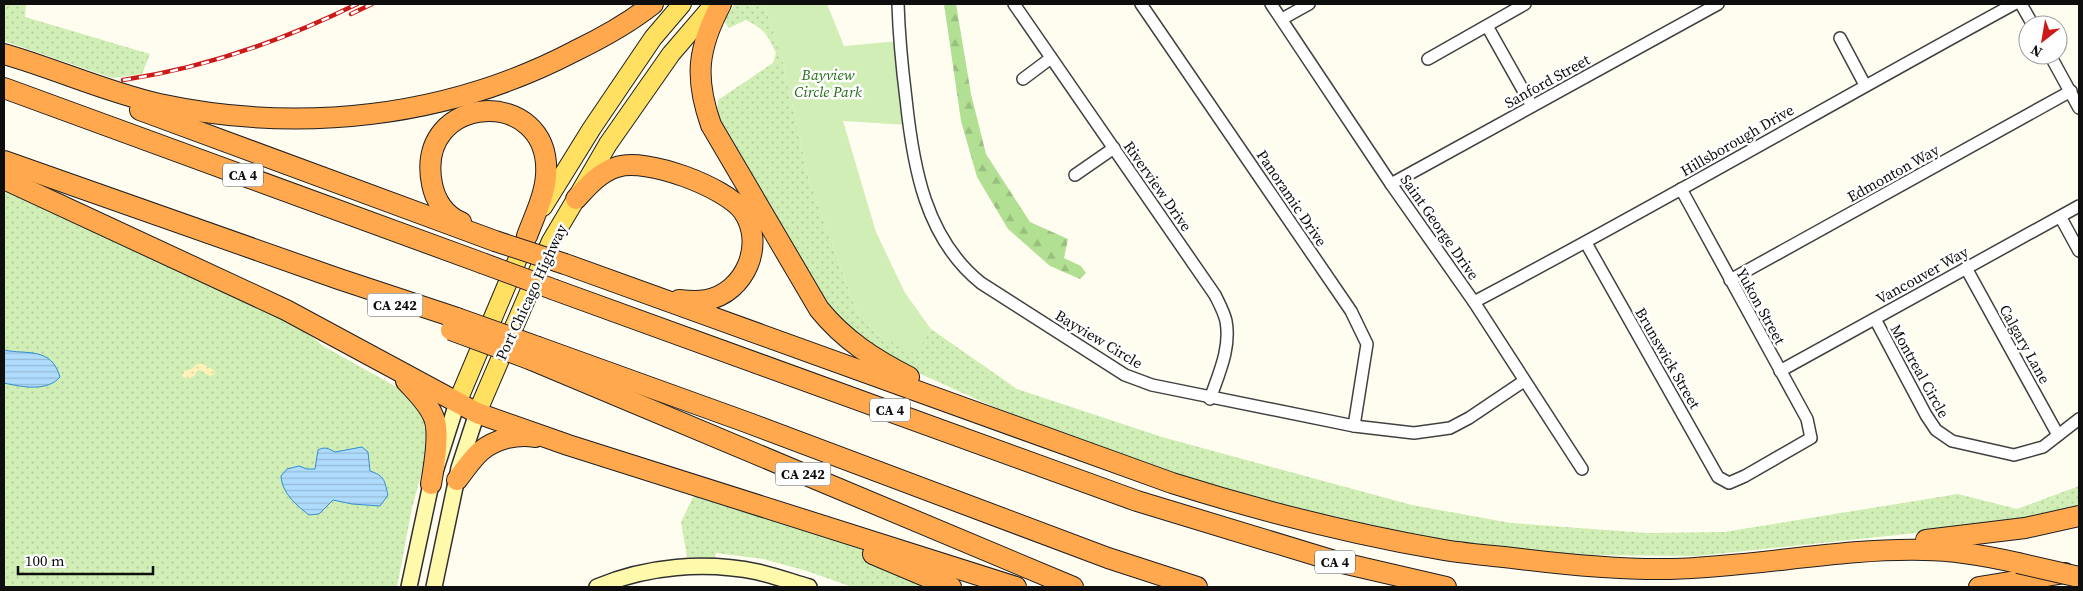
<svg xmlns="http://www.w3.org/2000/svg" width="2083" height="591" font-family="'Source Serif 4',serif">
  <defs>
    <pattern id="grass-dots" width="8" height="8" patternUnits="userSpaceOnUse" patternTransform="scale(1.25)"><rect width="8" height="8" fill="#d0eeb5"/><path d="M2 2h.1M6 6h.1" fill="none" stroke="#b1cb9a" stroke-width="1.8" stroke-linecap="round"/></pattern>
    <pattern id="forest-firs" width="22" height="20" patternUnits="userSpaceOnUse" patternTransform="scale(1.25)"><rect width="22" height="20" fill="#b2e093"/><path d="M5 1l3.5 6h-7zM16 11l3.5 6h-7z" fill="#98bf7e"/></pattern>
    <pattern id="sand-dots" width="8" height="8" patternUnits="userSpaceOnUse" patternTransform="scale(1.25)"><rect width="8" height="8" fill="#fff3b8"/><path d="M2 2h.1M6 6h.1" fill="none" stroke="#d9cf9d" stroke-width="1.8" stroke-linecap="round"/></pattern>
    <pattern id="water-rules" width="6" height="5" patternUnits="userSpaceOnUse" patternTransform="scale(1.25)"><rect width="6" height="5" fill="#afdbfc"/><path d="M0 2.5h6" fill="none" stroke="#95bbd7"/></pattern>
  </defs>
  <rect width="100%" height="100%" fill="#fffdf0"/>
  <g fill="url(#grass-dots)">
    <polygon points="4,4 26,4 25,17 150,54 142,74 112,78 4,41"/>
    <path d="M735,4H764L781,54L809,180L857,312L880,336L916,353L931,329L1017,389L1162,437L1412,505L1511,523L1647,533L1724,532L1958,494L2017,509L2079,486V509L2021,522L1697,556L1570,555L1454,544L1328,521L1167,474L1025,421L905,367L846,326L817,291L719,123L717,115L718,100L773,63L776,53C767,34 765,30 746,20L729,28L723,20Z"/>
    <polygon points="4,185 303,329 323,346 402,390 417,402 427,427 425,460 412,508 397,587 4,587"/>
    <polygon points="698,487 909,568 951,587 852,587 807,571 763,559 716,553 715,558 687,557 681,522"/>
  </g>
  <polygon fill="url(#forest-firs)" points="944,4 956,4 971,94 986,154 1030,222 1068,239 1064,258 1081,266 1086,273 1080,279 1050,266 1008,229 977,177 961,121"/>
  <polygon fill="url(#sand-dots)" points="197,364 203,364 215,371 215,374 210,376 199,370 197,371 194,376 187,379 182,376 184,371 192,369"/>
  <polygon fill="#d0eeb5" points="764,4 827,4 844,46 899,41 909,125 843,121 876,232 905,293 931,329 916,354 880,336 857,312 809,180 781,54"/>
  <g fill="url(#water-rules)" stroke="#308dd9">
    <path d="M4,350C26,355 51,346 60,377C47,392 22,387 4,383Z"/>
    <path d="M362,447L368,452L370,471C385,476 384,480 388,495L380,506L352,504L333,500L319,514L309,515C296,505 282,493 281,476L287,469L299,466L307,469H315L318,450C325,446 329,449 335,452Z"/>
  </g>
  <g fill="none" stroke-linecap="round" stroke-linejoin="round">
    <defs>
      <g id="street">
        <path d="M898,4C899,36 902,67 906,99C913,166 925,238 981,283L1125,375L1152,385L1354,426L1414,433L1450,428L1469,418L1524,381"/>
        <path d="M1014,4L1215,295C1219,303 1224,312 1226,321C1231,348 1219,373 1210,399"/>
        <polyline points="1141,4 1351,311 1367,344 1354,426"/>
        <polyline points="1271,4 1391,184 1474,302 1582,469"/>
        <polyline points="2021,4 2033,25"/>
        <polyline points="1282,19 1309,4"/>
        <polyline points="1487,26 1532,106"/>
        <polyline points="1840,38 1865,85"/>
        <polyline points="2050,55 2079,108"/>
        <polyline points="1428,59 1525,4"/>
        <polyline points="1023,79 1051,58"/>
        <polyline points="1075,175 1114,148"/>
        <polyline points="1391,184 1718,4"/>
        <polyline points="2061,218 2079,251"/>
        <polyline points="1586,243 1718,477 1729,483 1745,476 1811,438 1807,419 1681,189"/>
        <polyline points="1966,268 2058,435"/>
        <polyline points="1730,280 2071,91"/>
        <path d="M1474,302C1656,206 1834,102 2014,4"/>
        <polyline points="1875,319 1926,415 1936,430 1952,441 2014,455 2043,447 2079,419"/>
        <polyline points="1780,371 2079,206"/>
      </g>
      <g id="secondary">
        <polyline points="409,587 431,484 457,403"/>
        <polyline points="434,587 459,468 477,413"/>
        <path d="M597,587C647,566 705,561 758,572C775,576 792,582 809,587"/>
      </g>
      <g id="primary">
        <polyline points="543,207 592,128 653,38 682,4"/>
        <polyline points="457,403 527,237"/>
        <polyline points="477,413 551,241 576,199 608,144 671,54 714,4"/>
      </g>
      <g id="highway">
        <path d="M721,4C698,48 694,77 711,125L819,309C844,340 874,359 909,377"/>
        <path d="M4,54C56,69 106,92 159,104C300,134 447,118 575,51C602,38 629,23 653,4"/>
        <polyline points="4,88 482,263"/>
        <polyline points="140,110 495,241"/>
        <polyline points="4,161 339,279 457,318"/>
        <polyline points="4,179 286,310 477,413 568,445 1016,587"/>
        <path d="M576,199C588,186 600,172 617,167C646,157 725,187 743,211C766,244 745,293 706,300C697,302 688,301 679,300"/>
        <path d="M461,222C445,216 435,200 432,184C414,92 552,85 546,175C545,195 534,217 527,236"/>
        <path d="M565,264L1172,483C1261,511 1351,534 1444,550C1469,554 1495,556 1521,559C1570,565 1621,570 1671,569C1756,567 1840,548 1924,550C1956,550 1987,556 2018,563"/>
        <polyline points="555,290 1137,501 1338,562 1446,587"/>
        <polyline points="538,347 746,422 1108,558 1197,587"/>
        <polyline points="532,360 1073,587"/>
        <path d="M406,381C416,392 429,404 434,418C440,433 434,467 431,484"/>
        <path d="M457,480C474,458 479,446 507,438C516,436 525,435 535,437"/>
        <polyline points="1926,540 2025,528 2079,516"/>
        <polyline points="873,554 951,587"/>
        <polyline points="1979,587 2065,573"/>
      </g>
    </defs>
    <use href="#street" stroke="#414141" stroke-width="14"/>
    <use href="#secondary" stroke="#303030" stroke-width="18"/>
    <use href="#primary" stroke="#1f1f1f" stroke-width="20"/>
    <use href="#highway" stroke="#1f1f1f" stroke-width="22"/>
    <use href="#street" stroke="#fff" stroke-width="11"/>
    <use href="#secondary" stroke="#fffaab" stroke-width="15"/>
    <use href="#primary" stroke="#ffe060" stroke-width="18"/>
    <use href="#highway" stroke="#ffa84e" stroke-width="20"/>
    <defs>
      <g id="rail">
        <polyline points="351,14 372,4"/>
        <path d="M123,80C205,68 282,41 357,4"/>
      </g>
    </defs>
    <use href="#rail" stroke="#cc1a19" stroke-width="4.5"/>
    <use href="#rail" stroke="#fff" stroke-width="2.5" stroke-dasharray="8" stroke-linecap="butt"/>
    <defs>
      <g id="highway-bridge">
        <polyline points="495,241 565,264"/>
        <polyline points="482,263 555,290"/>
        <polyline points="457,318 538,347"/>
        <polyline points="451,330 532,360"/>
        <polyline points="2018,563 2079,577"/>
      </g>
    </defs>
    <use href="#highway-bridge" stroke="#1f1f1f" stroke-width="22" stroke-linecap="butt"/>
    <use href="#highway-bridge" stroke="#ffa84e" stroke-width="20"/>
  </g>
  <g text-anchor="middle" dominant-baseline="central" stroke-width="5" stroke-linejoin="round" paint-order="stroke">
    <g fill="#fff" stroke="#565656" stroke-width="1">
      <rect x="223" y="163.5" width="40" height="23" rx="4"/>
      <rect x="367.5" y="293.5" width="55" height="23" rx="4"/>
      <rect x="870" y="398.5" width="40" height="23" rx="4"/>
      <rect x="775.5" y="462.5" width="55" height="23" rx="4"/>
      <rect x="1315" y="550.5" width="40" height="23" rx="4"/>
    </g>
    <g font-size="14" font-weight="bold" fill="#0e0e0e">
      <text x="243" y="175">CA 4</text>
      <text x="395" y="305">CA 242</text>
      <text x="890" y="410">CA 4</text>
      <text x="803" y="474">CA 242</text>
      <text x="1335" y="562">CA 4</text>
    </g>
    <g font-size="15" font-style="italic" fill="#256d18" stroke="#fff">
      <text x="828" y="74">Bayview<tspan x="828" dy="17">Circle Park</tspan></text>
    </g>
    <g font-size="15" fill="#0e0e0e" stroke="#fff">
      <text transform="translate(1547 81) rotate(-29)">Sanford Street</text>
      <text transform="translate(1737 140) rotate(-30)">Hillsborough Drive</text>
      <text transform="translate(1893 173) rotate(-29)">Edmonton Way</text>
      <text transform="translate(1158 186) rotate(55)">Riverview Drive</text>
      <text transform="translate(1292 198) rotate(56)">Panoramic Drive</text>
      <text transform="translate(1440 227) rotate(55)">Saint George Drive</text>
      <text transform="translate(1922 275) rotate(-29)">Vancouver Way</text>
      <text transform="translate(531 292) rotate(-65)">Port Chicago Highway</text>
      <text transform="translate(1761 306) rotate(61)">Yukon Street</text>
      <text transform="translate(1099 339) rotate(31)">Bayview Circle</text>
      <text transform="translate(2025 344) rotate(61)">Calgary Lane</text>
      <text transform="translate(1668 358) rotate(60)">Brunswick Street</text>
      <text transform="translate(1920 371) rotate(61)">Montreal Circle</text>
    </g>
  </g>
  <rect width="2083" height="591" fill="none" stroke="#0e0e0e" stroke-width="10"/>
  <g transform="translate(2043 40) rotate(211)"><circle r="24" fill="#ffffff" stroke="#9f9f9f"/>
  <path d="M0-4L9 19L0 12L-9 19Z" fill="#cc1a19"/>
  <text y="-8" font-size="14" font-weight="bold" text-anchor="middle" fill="#0e0e0e">N</text>
  </g>
  <path d="M18 566v8h135v-8" fill="none" stroke="#0e0e0e" stroke-width="2.5"/>
  <text x="25" y="566" font-size="15" fill="#0e0e0e" stroke="#ffffff" stroke-width="4" paint-order="stroke">100 m</text>
</svg>
